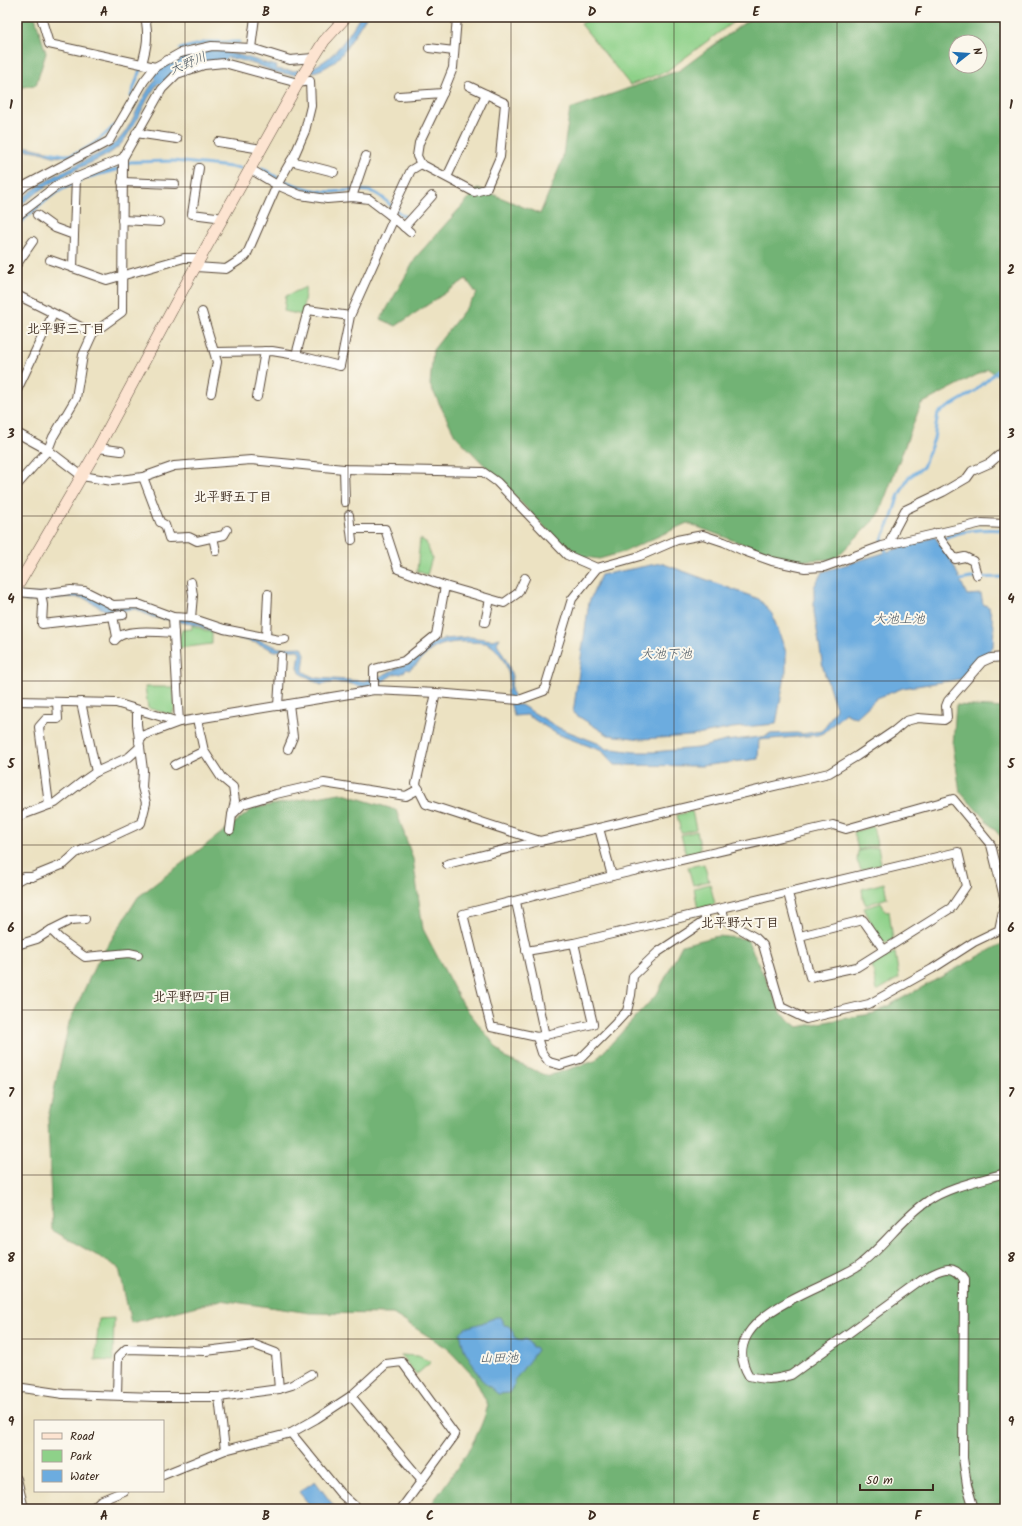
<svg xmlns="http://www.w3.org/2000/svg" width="1022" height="1526" font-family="Kalam,'Klee One',sans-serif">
  <rect width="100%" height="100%" fill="#fbf7ec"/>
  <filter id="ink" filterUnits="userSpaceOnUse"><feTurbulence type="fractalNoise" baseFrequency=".025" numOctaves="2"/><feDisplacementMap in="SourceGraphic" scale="8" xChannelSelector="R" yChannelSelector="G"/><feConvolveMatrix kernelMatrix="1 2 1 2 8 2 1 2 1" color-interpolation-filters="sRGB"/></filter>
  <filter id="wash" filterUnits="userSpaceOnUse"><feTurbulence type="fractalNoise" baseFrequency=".012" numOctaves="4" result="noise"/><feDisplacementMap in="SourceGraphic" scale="16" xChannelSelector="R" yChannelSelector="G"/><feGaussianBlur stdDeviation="0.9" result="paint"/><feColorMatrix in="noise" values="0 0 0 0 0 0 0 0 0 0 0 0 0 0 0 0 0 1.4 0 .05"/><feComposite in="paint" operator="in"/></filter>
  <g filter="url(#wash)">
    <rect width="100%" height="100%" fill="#ece2c2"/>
    <g fill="#8ed189" stroke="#647e54">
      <polygon points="591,17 740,17 667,71 630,85 581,24"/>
      <polygon points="306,287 302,315 284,311 286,296"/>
      <polygon points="420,539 426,542 432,558 427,575 417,571"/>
      <polygon points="192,625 212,633 212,644 179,648 179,639 182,630 192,629"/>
      <polygon points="145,687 173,687 175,707 172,715 148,708"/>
      <polygon points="692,811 696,829 681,833 677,815"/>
      <polygon points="873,826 877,845 858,850 854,832"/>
      <polygon points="697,831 701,851 686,855 681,835"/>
      <polygon points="878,847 881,864 861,870 857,861 858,851"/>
      <polygon points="704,864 709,881 693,885 688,867"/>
      <polygon points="884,883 887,898 866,905 863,899 862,889"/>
      <polygon points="710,884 715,904 698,909 694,888"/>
      <polygon points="881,903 886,912 889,911 893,939 886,943 880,941 864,908"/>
      <polygon points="895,952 899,978 877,991 872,965"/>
      <polygon points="114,1318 113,1361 95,1360 99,1319"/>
      <polygon points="401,1355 418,1356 431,1362 416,1375"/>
    </g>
    <g fill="#72b375" stroke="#566e4a" fill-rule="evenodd">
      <polygon points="17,17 35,17 46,53 36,85 17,88"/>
      <path d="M752,17H1005V380L988,369L921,404L878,516L835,559L788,561L687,523L624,552L599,559L572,555L455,435L430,385L433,350L477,294L466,279L396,326L381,319L417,256L478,188L540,214L562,161L570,109L680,70ZM956,42H980V66H956Z"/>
      <polygon points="956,705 1005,708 1005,841 960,792 953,745"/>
      <path d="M340,793L396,810L413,859L423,929L461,1002L505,1058L548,1076L595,1061L657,994L682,945L718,936L747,939L782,1014L798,1027L875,1013L1005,942V1509H428C450,1477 478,1444 488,1405L474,1377L447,1348L393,1314L310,1313L221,1300L131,1323L119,1268L52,1230L48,1118L69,1023L95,966L138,897L254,808Z"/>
    </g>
    <g fill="#6cacdf" stroke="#546b7e">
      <path d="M360,17H366C357,30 349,46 339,57C322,75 297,77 274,72C270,71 267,68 263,67C243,60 219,53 198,59C182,64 163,74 154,89C145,101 140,116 132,128C128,134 124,141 119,146C106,158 91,162 75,170C54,181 35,193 17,208V203C35,187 56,174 78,164C91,157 103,153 115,143C129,132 136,110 145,95C164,61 202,47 239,55C252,58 264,64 277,66L276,69C322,78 339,50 360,17Z"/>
      <path d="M29,147L64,155C56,160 45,152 36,151C30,150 24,150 17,150V148Z"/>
      <path d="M935,537L952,562L967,595L981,594L983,604L989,607L994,626L993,647L961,679L903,688L877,698L857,717L851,716L845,713L824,733L819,735L759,740L758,759L701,766L615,765L602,751L557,734L527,715L514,716L507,692C515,677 501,648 486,643C467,642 446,639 430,651C423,657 417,665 409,670L407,669L401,674C394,671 388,679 381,682C376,684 369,686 363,687C359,687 358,686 355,685C348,682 327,682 321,685L300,673L298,667L300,653L298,650L275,651L257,643L218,634L197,625L152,617L135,609L121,612L106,611L84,598L67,597L28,602L17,599V595L73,591L192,620L259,640L279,648L302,647L305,654L303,671L311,676L317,678L364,681L381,676L406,664L433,643L443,639L470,637L492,640L500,638L497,643L508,664L512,676L511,689L516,705H521L559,728L600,744L606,749H613L635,752H653L698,748L725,741L768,736V734L797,733L802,734L821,731L826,726L836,708L823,668L814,612V587L822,572Z"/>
      <polygon points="661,563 759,599 772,614 786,652 786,671 776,724 732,728 692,736 642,739 608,735 573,713 589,602 601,575"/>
      <path d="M496,1317H500L504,1325C511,1325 513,1331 514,1337L521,1341L525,1339L528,1341L532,1347H535L537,1350L514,1381L515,1383L509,1393L498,1394L481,1379L464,1349L460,1333L465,1328L482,1323Z"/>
      <polygon points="315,1481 336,1509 313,1509 299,1492"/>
    </g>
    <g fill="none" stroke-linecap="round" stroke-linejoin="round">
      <g stroke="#6cacdf" stroke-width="3">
        <polyline points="180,49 208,42 239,42"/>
        <polyline points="131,96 141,67"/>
        <path d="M49,152C54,153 59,154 65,155C81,156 103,137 114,126"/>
        <polyline points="262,168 278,178"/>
        <path d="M284,181C299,187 315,192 332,192C344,191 357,189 369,191C383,193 393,211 406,217"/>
        <polyline points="17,225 50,197 61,190 85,178 116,170 130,162 173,161 241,168"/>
        <path d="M942,540C960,529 985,529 1005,530"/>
        <polyline points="886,552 882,539 892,517 898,497 908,478 923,467 934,439 938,413 974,392 1005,364"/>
        <polyline points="960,580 971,578 1005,577"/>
        <polyline points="985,655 999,654"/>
      </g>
      <polyline stroke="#6cacdf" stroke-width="17" points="163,76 168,71 210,54 219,55"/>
    </g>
  </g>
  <g filter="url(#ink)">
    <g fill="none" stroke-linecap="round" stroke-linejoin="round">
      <defs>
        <g id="street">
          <polyline points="41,17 49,44 155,67"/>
          <polyline points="457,17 453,68 443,93 419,143 417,156 421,164 474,192 486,189 500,157 505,103 469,86"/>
          <polyline points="251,48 255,17"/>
          <polyline points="429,48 454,51"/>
          <path d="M142,64C147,46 149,35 145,17"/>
          <polyline points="399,96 443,93"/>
          <polyline points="136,133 177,139"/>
          <polyline points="218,142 262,149"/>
          <polyline points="291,161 334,172"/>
          <polyline points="199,168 192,214 224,218"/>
          <polyline points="250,169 277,185 300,195 327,199 352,197 369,199 394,218 350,316 340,366 296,355 308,310 350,316"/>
          <polyline points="447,177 486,94"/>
          <polyline points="122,182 175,184"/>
          <polyline points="17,193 26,185 109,141 144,81 155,67 180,53 212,46 251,48 290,60 313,58"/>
          <polyline points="352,197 366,156"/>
          <polyline points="37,215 55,228 74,235 73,268 107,280 184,258 201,258"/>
          <polyline points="390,215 411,170 421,164"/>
          <polyline points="17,216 56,186 123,158 162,89 177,74 204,65 224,63 298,83 310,81 311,106 305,131 295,154 277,185 246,256 226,269 196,267"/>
          <polyline points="394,218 410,232"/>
          <polyline points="122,220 159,222"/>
          <polyline points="404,227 432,196"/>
          <polyline points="74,235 76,177"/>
          <polyline points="50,260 73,268"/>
          <polyline points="17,264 33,241"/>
          <polyline points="17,295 93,333"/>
          <polyline points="202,312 217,362 211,393"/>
          <polyline points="215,352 272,351 296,355"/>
          <polyline points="17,390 53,314"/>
          <polyline points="257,397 265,351"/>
          <polyline points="17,433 48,450 82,476 112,481 143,477 174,466 251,460 344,469 483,472 497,482 567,555 597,568"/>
          <polyline points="98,448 121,451"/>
          <polyline points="344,469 345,502"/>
          <polyline points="143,477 160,522 165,525 169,538 189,537 197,541 224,535 227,530"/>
          <polyline points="17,485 48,450 53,437 76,398 83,355 93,333 122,312 123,158"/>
          <polyline points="349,515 352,540"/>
          <polyline points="351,529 385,529 398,569 445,586 504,603 518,593 525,578"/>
          <polyline points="936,533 955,559 965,557 973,561 977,575"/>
          <polyline points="213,537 216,551"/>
          <polyline points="889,544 895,529 905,510 943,492 967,478 972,471 990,463 1005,450"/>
          <polyline points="17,592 41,594 71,590 85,591 113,605 138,604 173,617 191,618 224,629 279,640 285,639"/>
          <polyline points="41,594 43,605 42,624 113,616 117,637"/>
          <polyline points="113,616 123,615"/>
          <polyline points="191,618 193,595 191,582"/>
          <polyline points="485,622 490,599"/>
          <polyline points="266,637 268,594"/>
          <path d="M115,640C123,628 160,632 174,633"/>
          <polyline points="374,690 374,669 404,661 436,635 445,586"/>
          <polyline points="436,693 416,784 426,804 540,841 599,828 829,773 857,756 894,731 906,721 918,718 944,720 947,718 946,706 948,701 982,662 991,658 1005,657"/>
          <polyline points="17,701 116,703 179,722 374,690 436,693 519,700 544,691 572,599 597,568 640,556 677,540 703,535 724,542 744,551 772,561 805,568 824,567 882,546 965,527 982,523 1005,524"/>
          <polyline points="81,702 96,772"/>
          <polyline points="278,706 281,656"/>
          <polyline points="197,719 204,751 221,777 233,787 235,801 232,815"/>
          <polyline points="139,742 144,735 179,722 173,617"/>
          <polyline points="288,749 293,737 289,704"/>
          <polyline points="175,765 204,751"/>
          <polyline points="49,805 55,803 86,779 96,772 129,757 140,747"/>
          <polyline points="17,817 49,805 39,727 46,719 58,719 57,702"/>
          <polyline points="599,828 612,876"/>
          <polyline points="230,830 232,815 243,804 276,794 324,783 406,796 419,789"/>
          <polyline points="447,864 539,841"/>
          <polyline points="17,881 24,877 32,877 64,864 76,853 141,823 146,803 142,787 143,770 137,724 137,710"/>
          <polyline points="516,902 545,1036"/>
          <polyline points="51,930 71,920 85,919"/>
          <polyline points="800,936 863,920 884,950"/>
          <polyline points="574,943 593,1024 537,1037 491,1027 463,914 612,876 833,825 846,829 953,799 991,845 1005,901 999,930 974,942 932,969 869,1004 806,1019 781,1007 763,945 756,938 725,920 722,909"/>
          <polyline points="17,945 37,939 51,930 60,939 85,957 129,953 138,955"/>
          <polyline points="526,951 574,943 958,852 966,886 951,908 857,967 810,977 788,893"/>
          <polyline points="537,1037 542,1053 549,1062 560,1065 580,1059 615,1024 627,1011 631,995 633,976 658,952 705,921 705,912"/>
          <polyline points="17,1390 23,1388 63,1394 155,1397 219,1397 279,1389 292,1385 311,1374"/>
          <polyline points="117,1395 118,1357 126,1349 206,1351 255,1345 276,1353 279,1389"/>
          <polyline points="351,1396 422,1481"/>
          <polyline points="219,1397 225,1450"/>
          <polyline points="291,1433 316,1419 351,1396 386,1364 402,1362 455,1435 401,1509"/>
          <polyline points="163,1475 225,1450 291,1433 340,1493 358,1509"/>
          <polyline points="17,1479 24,1509"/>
          <polyline points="92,1509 100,1501 124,1491"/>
          <path d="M974,1509L967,1485L963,1458L964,1280C952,1260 937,1272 922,1280L791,1375C774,1380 766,1380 749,1376C713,1316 826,1289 859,1265C884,1246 902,1218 928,1201C947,1187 982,1180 1005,1173"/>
        </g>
        <polyline id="secondary" points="17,587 98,448 188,280 298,83 324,41 346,17"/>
      </defs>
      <use href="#street" stroke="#564637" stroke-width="10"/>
      <use href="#secondary" stroke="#564637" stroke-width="12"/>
      <use href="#street" stroke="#fff" stroke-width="8"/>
      <use href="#secondary" stroke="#fde4d1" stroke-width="11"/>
    </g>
  </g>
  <path fill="none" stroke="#3b2a1e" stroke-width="1" stroke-opacity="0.55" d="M185,17V1509M348,17V1509M511,17V1509M674,17V1509M837,17V1509M17,187H1005M17,351H1005M17,516H1005M17,681H1005M17,845H1005M17,1010H1005M17,1175H1005M17,1339H1005"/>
  <g text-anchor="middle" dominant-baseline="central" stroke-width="4" stroke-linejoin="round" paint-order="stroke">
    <g font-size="13" font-style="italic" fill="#4c5862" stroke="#fbf7ec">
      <text transform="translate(188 64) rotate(-23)">大野川</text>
      <text x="899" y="619">大池上池</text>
      <text x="666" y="654">大池下池</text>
      <text x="499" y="1358">山田池</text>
    </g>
    <g font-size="13" font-weight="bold" fill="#3b2a1e" stroke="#fbf7ec">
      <text x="66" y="329">北平野三丁目</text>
      <text x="233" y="497">北平野五丁目</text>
      <text x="740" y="923">北平野六丁目</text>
      <text x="192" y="997">北平野四丁目</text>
    </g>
  </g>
  <rect width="1022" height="1526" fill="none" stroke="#fbf7ec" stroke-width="44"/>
  <rect x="34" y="1420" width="130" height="72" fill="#fbf7ec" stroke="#aea59a"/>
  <rect x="42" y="1433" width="20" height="6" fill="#fde4d1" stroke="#aea59a"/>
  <text x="70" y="1440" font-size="12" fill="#3b2a1e">Road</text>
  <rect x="42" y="1450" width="20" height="12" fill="#8ed189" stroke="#aea59a"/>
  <text x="70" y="1460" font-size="12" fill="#3b2a1e">Park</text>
  <rect x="42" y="1470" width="20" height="12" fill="#6cacdf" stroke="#aea59a"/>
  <text x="70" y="1480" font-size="12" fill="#3b2a1e">Water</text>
  <g transform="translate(968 54) rotate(73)"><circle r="19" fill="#fbf7ec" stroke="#aea59a"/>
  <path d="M0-3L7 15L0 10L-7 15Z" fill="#1f6fb2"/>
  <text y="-6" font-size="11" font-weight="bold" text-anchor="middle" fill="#3b2a1e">N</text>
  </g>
  <path d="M860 1484v6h73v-6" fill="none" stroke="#3b2a1e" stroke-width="2"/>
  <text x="866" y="1484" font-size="12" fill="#3b2a1e" stroke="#fbf7ec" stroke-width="3" paint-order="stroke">50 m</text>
  <rect x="22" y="22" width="978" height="1482" fill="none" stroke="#3b2a1e" stroke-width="1.5"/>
  <g font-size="13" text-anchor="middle" font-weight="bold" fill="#3b2a1e">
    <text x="104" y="16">A</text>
    <text x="266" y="16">B</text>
    <text x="430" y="16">C</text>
    <text x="592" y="16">D</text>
    <text x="756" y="16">E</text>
    <text x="918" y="16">F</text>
    <text x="11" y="109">1</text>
    <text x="1011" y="109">1</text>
    <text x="11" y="274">2</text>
    <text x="1011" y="274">2</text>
    <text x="11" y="438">3</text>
    <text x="1011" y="438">3</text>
    <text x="11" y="603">4</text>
    <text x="1011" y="603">4</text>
    <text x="11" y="768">5</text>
    <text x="1011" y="768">5</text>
    <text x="11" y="932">6</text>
    <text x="1011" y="932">6</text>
    <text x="11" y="1097">7</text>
    <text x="1011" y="1097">7</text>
    <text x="11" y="1262">8</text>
    <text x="1011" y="1262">8</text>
    <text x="11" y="1426">9</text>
    <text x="1011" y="1426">9</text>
    <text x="104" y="1520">A</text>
    <text x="266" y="1520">B</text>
    <text x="430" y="1520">C</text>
    <text x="592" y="1520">D</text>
    <text x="756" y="1520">E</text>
    <text x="918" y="1520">F</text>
  </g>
</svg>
